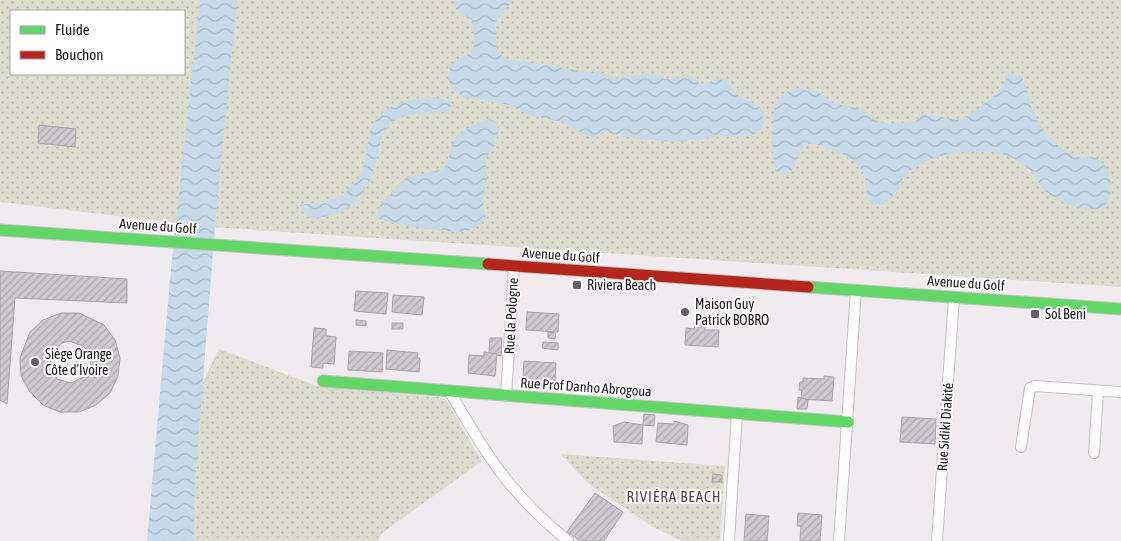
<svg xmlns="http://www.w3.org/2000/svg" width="1121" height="541" font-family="'Asap Condensed',sans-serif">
  <defs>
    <pattern id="grass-dots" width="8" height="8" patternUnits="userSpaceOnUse" patternTransform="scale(1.25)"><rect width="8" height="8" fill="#dcddcf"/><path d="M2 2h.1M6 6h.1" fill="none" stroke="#bcbdb1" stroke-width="1.8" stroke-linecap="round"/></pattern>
    <pattern id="water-waves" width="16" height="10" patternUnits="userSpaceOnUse" patternTransform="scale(1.25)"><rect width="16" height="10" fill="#c6dae9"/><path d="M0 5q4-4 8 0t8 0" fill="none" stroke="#a9bac7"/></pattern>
    <pattern id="building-hatch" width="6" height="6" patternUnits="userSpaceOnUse" patternTransform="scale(1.25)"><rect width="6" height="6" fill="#cec8cf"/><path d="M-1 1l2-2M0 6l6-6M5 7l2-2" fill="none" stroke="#b0abb1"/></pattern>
  </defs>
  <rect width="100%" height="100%" fill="#efebef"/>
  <g fill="url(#grass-dots)" fill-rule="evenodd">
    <path d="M0,0H1121V287L210,227L0,202ZM11,11H184V74H11Z"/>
    <polygon points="219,349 317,386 445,398 482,461 382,533 378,541 194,541 195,483 202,384"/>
    <polygon points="560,454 725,466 720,541 682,541 653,527 589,484"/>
  </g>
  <g fill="url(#water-waves)">
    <polygon points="200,0 237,0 217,201 195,483 194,541 147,541 171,268"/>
    <path d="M455,0H513L495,23L497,51L504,58L593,73L599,71L611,79L653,73L665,79L688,77L696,79L700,85H705L718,78C729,81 730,87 738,95C752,108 767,97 762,128L753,135L736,137L716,135L703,139L673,142L626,137L605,132L593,136L583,134L563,122L528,115L510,105L463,97L453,89L448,79L449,69L455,61L470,53L474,46V32L472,20L456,9Z"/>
    <path d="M1008,72L1022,77C1029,91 1029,108 1037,120C1042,129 1056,145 1065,151C1070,153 1078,158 1083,158C1087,158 1089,156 1094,157C1107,162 1114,183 1110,196C1103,223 1059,202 1045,191C1039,186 1037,178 1032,172C1024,164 1011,156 999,153C971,148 926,153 906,175C899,182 897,194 889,200C882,207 872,205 867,198C867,166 857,160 830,149C820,145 813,142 803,145L791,172L784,174L775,171L772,142L774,111L779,98L788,91L799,88L809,89L820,93L833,103L861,109L874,120L889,124L915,122L923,114L961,120C978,108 1004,94 1008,72Z"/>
    <path d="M429,97L450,101L451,105L449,111C432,115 411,110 396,120C381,130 380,145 376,161C368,197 347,218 310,218L303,212L300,205C314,203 334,201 345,193C390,158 337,109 429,97Z"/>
    <path d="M489,119L496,122C499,129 500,134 493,139L495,145L486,158L487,185L482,196L486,218C481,224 474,229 466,231C453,234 390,224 376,218L380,205L406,178L443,169C449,161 449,152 453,143C459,133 478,120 489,119Z"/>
  </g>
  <g fill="url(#building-hatch)" stroke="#a8a5a8" fill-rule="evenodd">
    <polygon points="39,125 76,129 75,147 38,143"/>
    <polygon points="0,271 127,279 127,303 15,298 7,404 0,400"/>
    <polygon points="356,291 388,293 386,314 354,311"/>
    <polygon points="393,295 424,297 422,315 392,312"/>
    <polygon points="527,312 559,314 558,332 526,330"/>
    <path d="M61,313H79L104,325L115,340L120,358L118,376L110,393L96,405L79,412H60L43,405L30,392L21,376L20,358L30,332L43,320ZM69,341L83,346L88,351L91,365L84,377L71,383L57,379L50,367L52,352L62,343Z"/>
    <polygon points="356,320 366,321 366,326 356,325"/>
    <rect x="392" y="323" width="11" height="6"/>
    <polygon points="695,325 705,326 705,330 719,330 718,347 685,345 686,328 694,329"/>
    <polygon points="314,328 326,329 326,336 336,337 334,364 323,363 323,368 311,367"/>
    <polygon points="548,332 556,333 555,339 548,338"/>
    <polygon points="490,338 502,338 501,356 489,353"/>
    <polygon points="543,342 558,343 558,350 542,348"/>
    <polygon points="387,350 418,353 417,358 420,358 419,372 386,369"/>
    <polygon points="349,351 383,353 382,372 348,370"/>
    <polygon points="484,352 497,354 495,376 468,373 469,355 484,356"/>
    <polygon points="524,361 556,363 555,381 523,379"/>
    <polygon points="824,376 834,377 832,401 801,399 802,390 799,390 800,382 803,382 803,378 824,379"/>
    <polygon points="798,397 808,400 807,409 797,409"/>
    <polygon points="644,414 655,415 654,426 643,425"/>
    <polygon points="902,417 936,419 935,444 900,442"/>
    <polygon points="674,421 688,425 687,445 656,442 658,423 674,424"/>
    <polygon points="624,422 643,425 642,444 614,442 613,426"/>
    <polygon points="713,474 722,475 722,482 712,482"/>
    <polygon points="595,493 623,512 604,541 580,541 567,532"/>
    <polygon points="798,513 822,515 820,541 800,541 801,526 797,526"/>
    <polygon points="746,514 769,516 767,541 744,541"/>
  </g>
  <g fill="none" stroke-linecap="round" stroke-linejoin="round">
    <defs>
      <g id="street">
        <path d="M450,392C486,455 511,495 568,541"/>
        <polyline points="506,396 514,267"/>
        <polyline points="1021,447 1030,388 1035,386 1121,392"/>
        <polyline points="1094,453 1098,391"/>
        <polyline points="729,541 737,413"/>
        <polyline points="839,541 856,290"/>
        <polyline points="937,541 954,297"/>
      </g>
      <g id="fast">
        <polyline points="0,230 488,264"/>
        <polyline points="808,287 1121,309"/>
        <polyline points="323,381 848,422"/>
      </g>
      <polyline id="jam" points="488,264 808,287"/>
    </defs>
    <use href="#street" stroke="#c6c3c6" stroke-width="12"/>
    <use href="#fast" stroke="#c6c3c6" stroke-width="13"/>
    <use href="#jam" stroke="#c6c3c6" stroke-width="13"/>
    <use href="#street" stroke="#fdfcfd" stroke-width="10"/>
    <use href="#fast" stroke="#63d668" stroke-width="11"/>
    <use href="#jam" stroke="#b3261e" stroke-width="11"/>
  </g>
  <g fill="#636164" stroke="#fff" stroke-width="2">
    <rect x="572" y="280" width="10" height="10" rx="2.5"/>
    <circle cx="685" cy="312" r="5"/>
    <rect x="1030" y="309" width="10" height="10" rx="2.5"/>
    <circle cx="35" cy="362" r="5"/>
  </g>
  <g text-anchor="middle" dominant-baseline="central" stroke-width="4" stroke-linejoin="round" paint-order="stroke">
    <g font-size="14" fill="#181619" stroke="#fff">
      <text transform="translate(158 226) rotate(4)">Avenue du Golf</text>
      <text transform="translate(561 255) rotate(4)">Avenue du Golf</text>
      <text transform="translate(966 283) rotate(4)">Avenue du Golf</text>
      <text transform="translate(511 316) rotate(-87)">Rue la Pologne</text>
      <text transform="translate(586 387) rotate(4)">Rue Prof Danho Abrogoua</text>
      <text transform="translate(945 427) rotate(-86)">Rue Sidiki Diakité</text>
    </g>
    <g font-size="14" fill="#181619" stroke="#fff" text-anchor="start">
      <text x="587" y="285">Riviera Beach</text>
      <text x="695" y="304">Maison Guy<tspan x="695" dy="16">Patrick BOBRO</tspan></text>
      <text x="1045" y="314">Sol Beni</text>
      <text x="45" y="354">Siège Orange<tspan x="45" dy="16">Côte d'Ivoire</tspan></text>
    </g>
    <g font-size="15" letter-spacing="1" fill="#4d484e" stroke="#fff">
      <text x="674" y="496">RIVIÉRA BEACH</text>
    </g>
  </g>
  <rect x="10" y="10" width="175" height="65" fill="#ffffff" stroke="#a3a2a3"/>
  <rect x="20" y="26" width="25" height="8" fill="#63d668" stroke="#a3a2a3"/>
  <text x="55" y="35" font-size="15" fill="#181619">Fluide</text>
  <rect x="20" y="51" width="25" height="8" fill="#b3261e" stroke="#a3a2a3"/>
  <text x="55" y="60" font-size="15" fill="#181619">Bouchon</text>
</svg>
